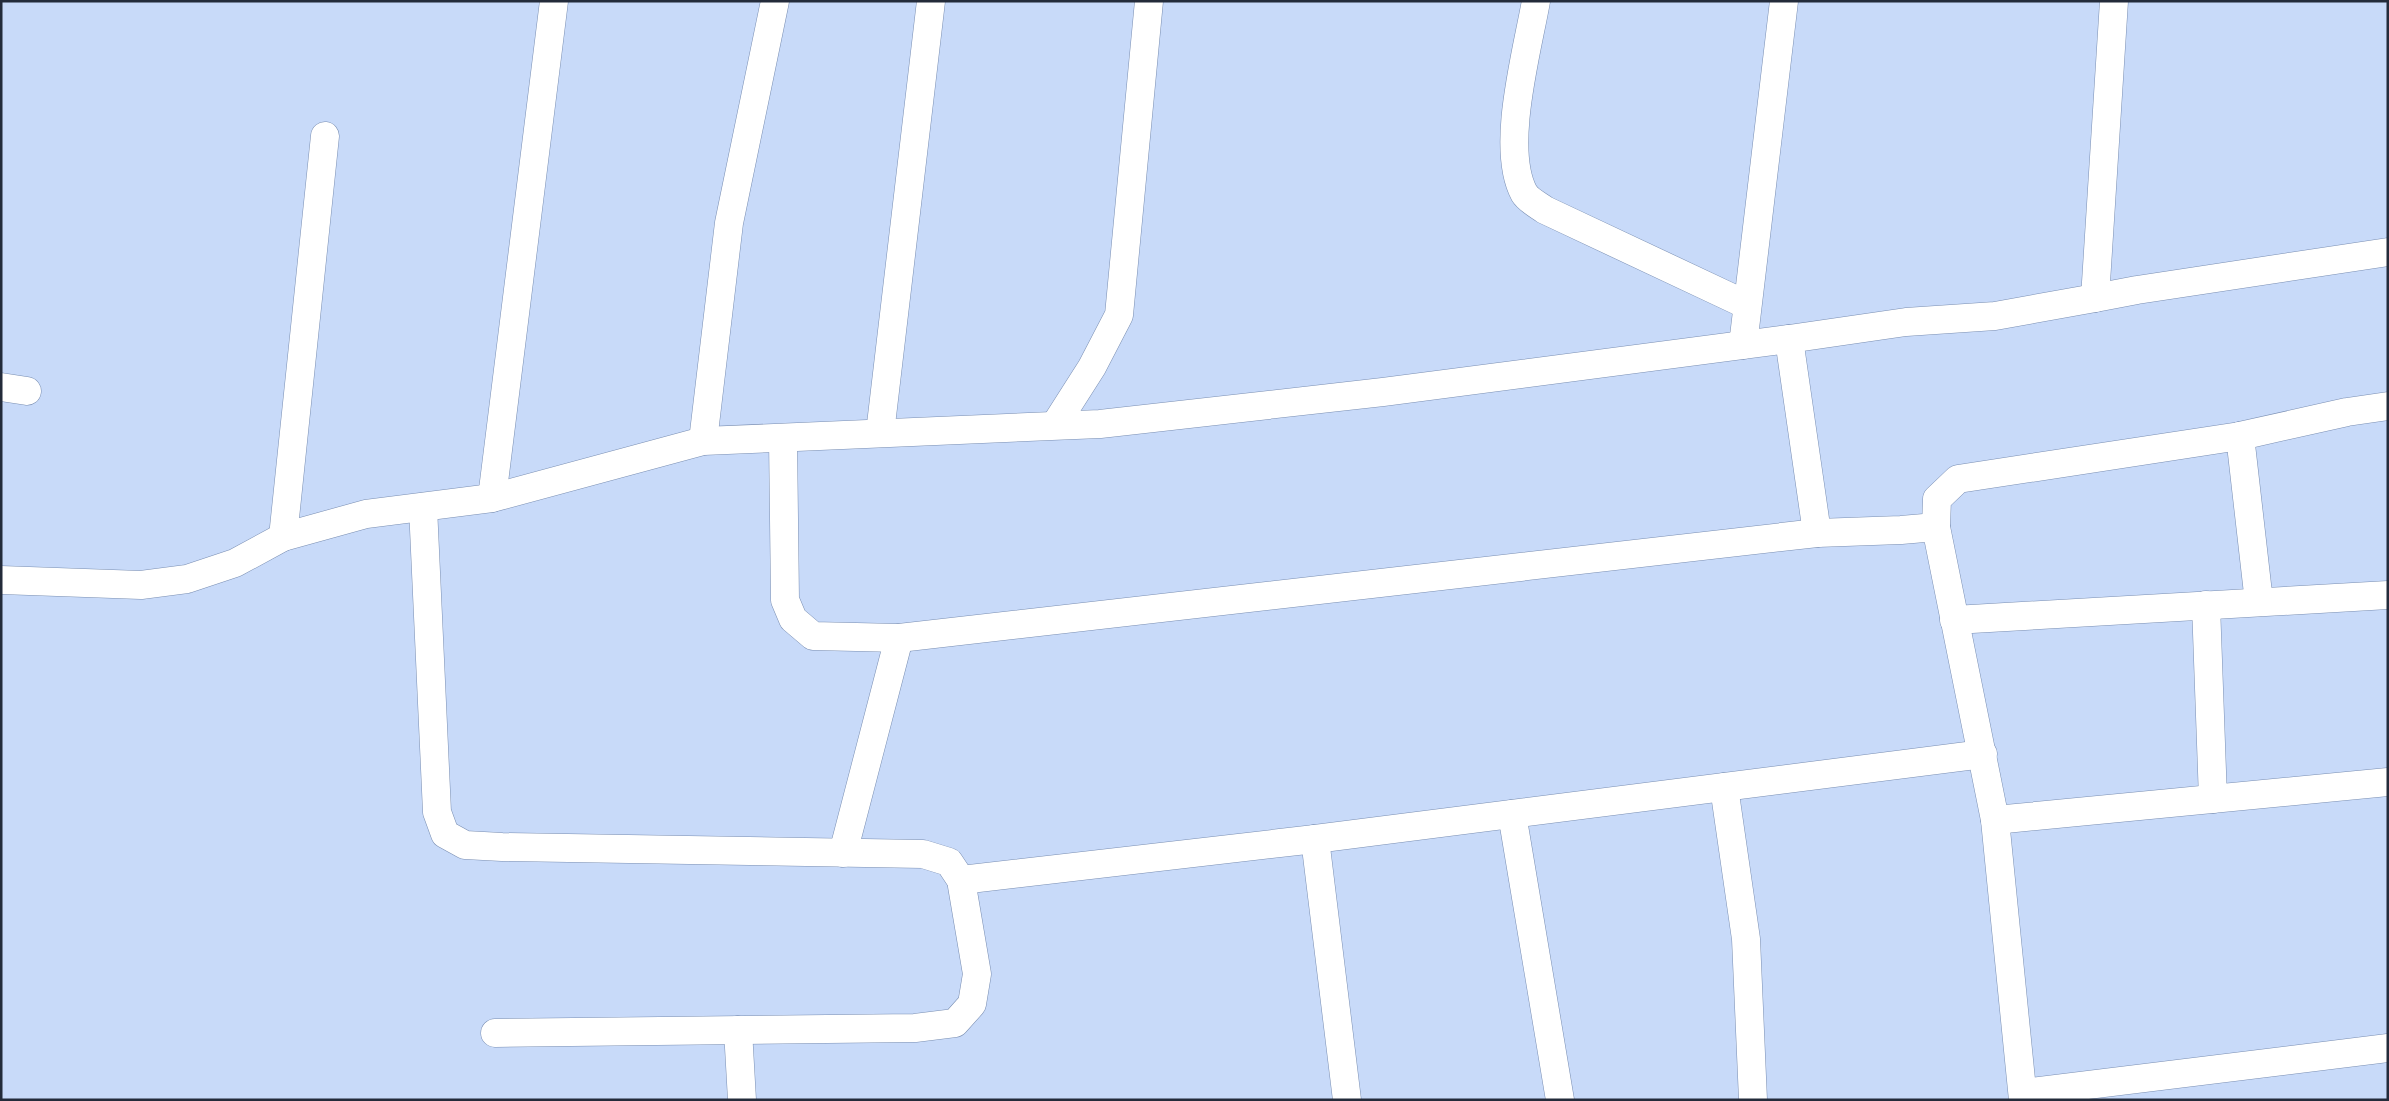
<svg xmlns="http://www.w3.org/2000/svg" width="2389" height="1101" font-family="'Alegreya Sans',sans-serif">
  <rect width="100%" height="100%" fill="#c8daf9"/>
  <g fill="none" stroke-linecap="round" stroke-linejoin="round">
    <defs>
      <g id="minor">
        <path d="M1536,1C1527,52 1500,148 1524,193C1528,200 1538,205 1545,210L1747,305"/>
        <polyline points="2114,1 2095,298 2137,290 2388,252"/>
        <polyline points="1743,345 1784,1"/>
        <polyline points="1,387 27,391"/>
        <polyline points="1055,425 1092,367 1119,315 1149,1"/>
        <polyline points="880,433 931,1"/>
        <polyline points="2240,436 2259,602"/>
        <polyline points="783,438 785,600 793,619 813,636 899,638 1817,533"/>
        <polyline points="703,441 729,223 775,1"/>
        <polyline points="492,498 554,1"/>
        <polyline points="423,507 437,812 445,834 465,845 502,847 923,854 949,862 961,880 977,974 972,1004 955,1023 915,1028 495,1033"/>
        <polyline points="1936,527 1937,499 1958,479 2240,436 2347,412 2388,406"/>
        <polyline points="283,537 325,136"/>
        <polyline points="1,580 141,585 187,579 235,563 283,537 366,514 492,498 703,441 1100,424 1383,392 1789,339"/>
        <polyline points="2206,605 2213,799"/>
        <polyline points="1954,620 2388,595"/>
        <polyline points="1724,787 1746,939 1753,1100"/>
        <polyline points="1512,814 1560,1100"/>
        <polyline points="1995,820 2388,782"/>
        <polyline points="1315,839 1347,1100"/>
        <polyline points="843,853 899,638"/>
        <polyline points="961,880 1315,839 1983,754"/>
        <polyline points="738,1030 742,1100"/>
        <polyline points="2023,1093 2388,1048"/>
        <polyline points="2023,1100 1995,820 1936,527 1901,530 1817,533 1789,339 1906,322 1995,316 2095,298"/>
      </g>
    </defs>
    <use href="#minor" stroke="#798eb2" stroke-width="29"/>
    <use href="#minor" stroke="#fff" stroke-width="28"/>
  </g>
  <rect width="2389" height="1101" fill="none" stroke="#232b3a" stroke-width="5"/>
</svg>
